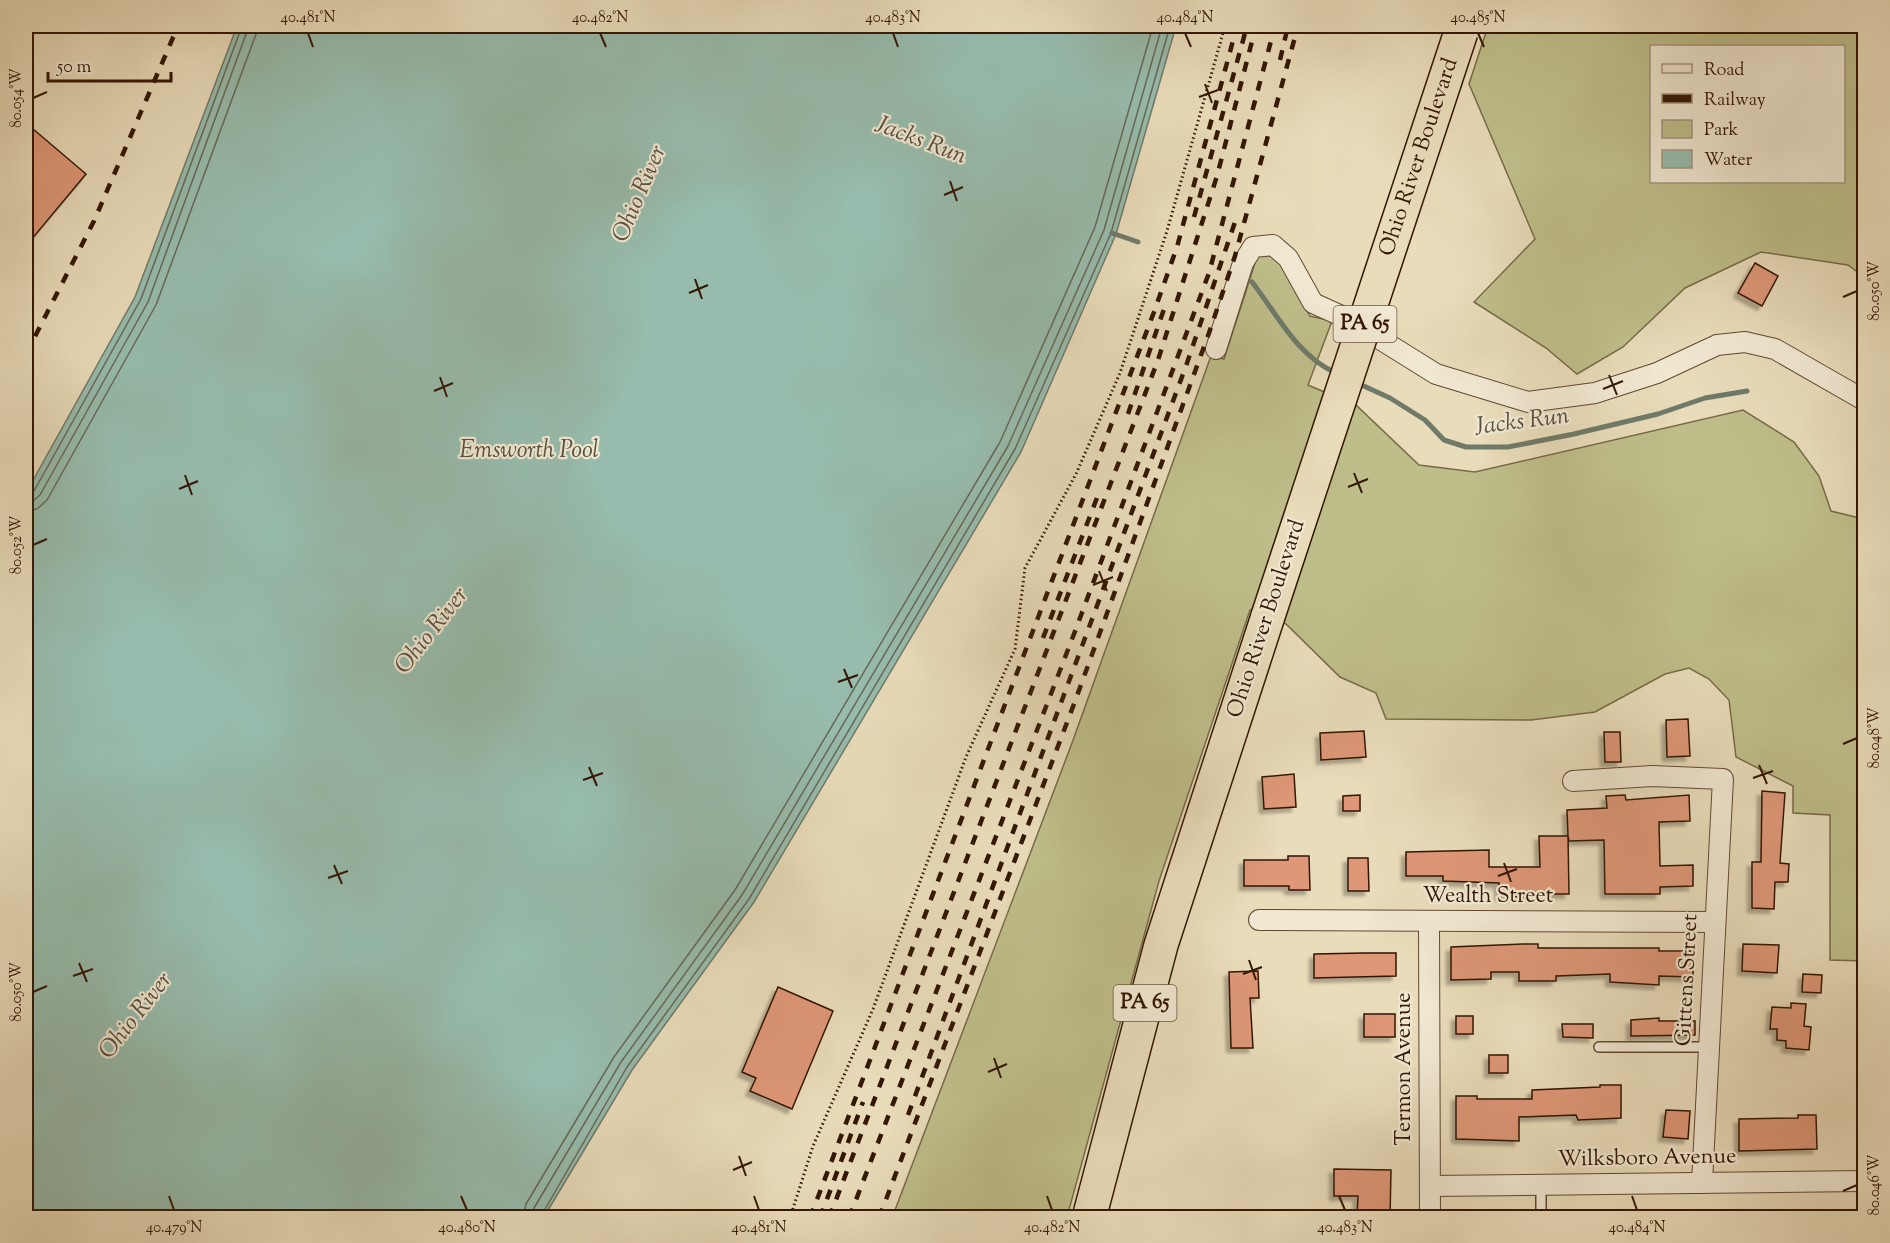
<svg xmlns="http://www.w3.org/2000/svg" width="1890" height="1243" font-family="'Sorts Mill Goudy',serif">
  <defs>
    <filter id="shadow"><feDropShadow dx="-4.5" dy="4.5" stdDeviation="1.5" flood-color="#0004"/></filter>
  </defs>
  <rect width="100%" height="100%" fill="#e9dcba"/>
  <filter id="stains"><feTurbulence type="fractalNoise" baseFrequency=".00333" numOctaves="4"/><feColorMatrix values="0 0 0 0 .2 0 0 0 0 .09 0 0 0 0 .02 0 0 0 .5 -.17"/></filter>
  <radialGradient id="worn" r=".72"><stop offset=".6" stop-color="#630" stop-opacity="0"/><stop offset="1" stop-color="#630" stop-opacity=".3"/></radialGradient>
  <g fill="#bebe8a" stroke="#786a47" stroke-width="1.5" fill-rule="evenodd">
    <path d="M1488,26H1864V277L1848,265L1761,252L1685,288L1623,347L1577,374L1546,348L1474,302L1535,239L1469,84ZM1652,46H1844V182H1652Z"/>
    <polygon points="1270,255 1281,265 1310,316 1332,321 1308,385 1357,406 1419,465 1475,472 1743,410 1794,442 1819,476 1831,511 1864,519 1864,961 1830,960 1830,815 1793,813 1793,786 1736,757 1729,700 1709,679 1689,668 1665,674 1595,712 1531,720 1386,719 1376,693 1340,677 1286,624 1250,610 1159,881 1067,1217 892,1218 1072,743 1211,356 1224,359 1257,257"/>
  </g>
  <polygon fill="#97bcad" stroke="#6f7a69" stroke-width="1.5" points="237,26 1176,26 1116,234 1021,452 754,902 632,1070 544,1217 26,1217 26,493 135,297"/>
  <g fill="none" stroke-linecap="round" stroke-linejoin="round">
    <g stroke="#656958" stroke-width="1.5">
      <polyline points="26,495 34,491 141,299 242,26"/>
      <polyline points="26,502 33,501 40,495 148,302 249,26"/>
      <polyline points="26,511 37,509 47,500 156,305 259,26"/>
      <polyline points="523,1218 526,1204 614,1057 735,890 1000,442 1095,227 1153,26"/>
      <polyline points="532,1218 534,1208 621,1062 742,895 1008,446 1104,230 1162,26"/>
      <polyline points="540,1218 627,1067 749,899 1015,449 1111,233 1170,26"/>
    </g>
    <g stroke="#6f7a69" stroke-width="5">
      <polyline points="1112,233 1138,242"/>
      <path d="M1252,282C1277,314 1297,356 1336,373"/>
      <polyline points="1355,382 1390,398 1425,420 1444,440 1466,447 1508,447 1574,434 1658,414 1705,398 1747,391"/>
    </g>
  </g>
  <g fill="#de9777" stroke="#331604" stroke-width="1.5" filter="url(#shadow)">
    <polygon points="26,123 86,174 26,246"/>
    <polygon points="1755,263 1778,276 1762,306 1738,293"/>
    <polygon points="1688,719 1690,756 1667,757 1666,720"/>
    <polygon points="1364,731 1366,757 1321,760 1320,733"/>
    <polygon points="1604,732 1620,732 1621,762 1605,762"/>
    <polygon points="1294,774 1296,807 1264,809 1262,777"/>
    <polygon points="1762,791 1785,793 1780,863 1789,864 1788,882 1775,882 1774,909 1752,908 1752,862 1761,862"/>
    <polygon points="1360,795 1360,811 1343,811 1343,796"/>
    <polygon points="1625,795 1626,800 1689,795 1690,821 1659,822 1660,866 1693,865 1693,886 1660,887 1660,894 1605,894 1604,840 1569,841 1568,836 1569,894 1538,894 1538,897 1500,896 1499,883 1443,881 1443,876 1406,876 1406,852 1489,850 1489,867 1540,867 1539,836 1568,836 1567,810 1607,808 1606,796"/>
    <polygon points="1288,856 1309,856 1310,890 1289,890 1289,886 1244,886 1244,860 1288,860"/>
    <polygon points="1348,858 1368,858 1369,891 1348,891"/>
    <polygon points="1523,944 1538,944 1538,948 1659,948 1659,951 1693,951 1693,977 1659,976 1659,985 1610,982 1610,974 1556,976 1556,981 1519,981 1519,972 1491,972 1491,979 1451,980 1451,947"/>
    <polygon points="1743,944 1779,945 1777,973 1742,971"/>
    <polygon points="1363,953 1396,953 1396,976 1314,978 1314,954"/>
    <polygon points="1258,971 1259,998 1250,998 1253,1048 1231,1048 1229,972"/>
    <polygon points="1803,974 1822,975 1821,993 1802,992"/>
    <polygon points="778,987 833,1011 792,1109 750,1091 756,1078 742,1072"/>
    <polygon points="1791,1003 1806,1004 1804,1026 1811,1027 1809,1050 1786,1048 1786,1041 1777,1040 1777,1029 1770,1029 1772,1007 1791,1008"/>
    <rect x="1364" y="1014" width="31" height="23"/>
    <rect x="1456" y="1016" width="17" height="18"/>
    <polygon points="1659,1018 1659,1021 1695,1021 1695,1035 1631,1036 1631,1020"/>
    <polygon points="1562,1024 1593,1024 1593,1038 1563,1037"/>
    <rect x="1489" y="1055" width="19" height="18"/>
    <polygon points="1600,1085 1621,1085 1621,1118 1578,1120 1576,1115 1519,1117 1519,1141 1456,1139 1456,1096 1477,1096 1477,1099 1532,1099 1532,1090 1600,1087"/>
    <polygon points="1666,1110 1690,1111 1688,1139 1663,1137"/>
    <polygon points="1798,1115 1816,1115 1817,1149 1739,1151 1739,1119 1798,1118"/>
    <polygon points="1334,1169 1391,1170 1390,1218 1357,1218 1358,1196 1334,1196"/>
  </g>
  <g fill="none" stroke-linecap="round" stroke-linejoin="round">
    <defs>
      <g id="lane">
        <polyline points="1599,1047 1709,1047"/>
        <polyline points="1541,1185 1541,1218"/>
      </g>
      <g id="street">
        <polyline points="1216,349 1243,263 1253,247 1273,245 1288,258 1313,303 1346,318 1436,374 1528,402 1595,393 1657,373 1717,345 1745,342 1775,349 1864,400"/>
        <polyline points="1573,781 1652,776 1723,779 1702,1183"/>
        <polyline points="1259,920 1715,922"/>
        <polyline points="1429,921 1430,1218"/>
        <polyline points="1430,1186 1864,1181"/>
      </g>
      <polyline id="highway" points="1089,1218 1161,945 1268,616"/>
    </defs>
    <use href="#lane" stroke="#604832" stroke-width="12"/>
    <use href="#street" stroke="#604832" stroke-width="22"/>
    <use href="#highway" stroke="#331604" stroke-width="36"/>
    <polyline stroke="#331604" stroke-width="3" stroke-dasharray="1.5 3" stroke-linecap="butt" points="790,1218 813,1146 873,1009 966,757 1015,649 1025,568 1076,474 1120,373 1167,231 1225,26"/>
    <use href="#lane" stroke="#f1e8d2" stroke-width="9"/>
    <use href="#street" stroke="#f1e8d2" stroke-width="20"/>
    <use href="#highway" stroke="#e9dcba" stroke-width="33"/>
    <g stroke="#331604" stroke-width="4.5" stroke-dasharray="10 10" stroke-linecap="butt">
      <polyline points="1280,60 1288,26"/>
      <polyline points="1194,217 1247,26"/>
      <polyline points="26,354 94,221 178,26"/>
      <polyline points="1128,414 1165,306"/>
      <polyline points="1043,638 1100,490"/>
      <polyline points="908,1115 1186,366 1235,222"/>
      <polyline points="810,1218 1154,312 1177,247 1237,26"/>
      <polyline points="820,1218 863,1102"/>
      <polyline points="829,1218 1158,360 1217,176 1256,26"/>
      <polyline points="849,1218 1074,634 1209,273 1275,26"/>
      <polyline points="879,1218 1074,704 1209,333 1235,256 1298,26"/>
    </g>
    <defs>
      <g id="highway-bridge">
        <path id="s1" d="M1268,616L1461,32"/>
      </g>
    </defs>
    <use href="#highway-bridge" stroke="#331604" stroke-width="36" stroke-linecap="butt"/>
    <use href="#highway-bridge" stroke="#e9dcba" stroke-width="33"/>
  </g>
  <path fill="none" stroke="#331604" stroke-width="2" d="M308,33L313,47M600,33L606,47M893,33L898,47M1185,33L1191,47M1478,33L1484,47M1205,84L1212,103M1199,97L1218,90M33,98L47,92M950,181L957,201M944,195L963,187M695,279L702,299M689,293L708,285M1843,297L1857,291M1609,375L1617,395M440,377L447,397M1603,389L1623,381M434,391L453,383M1354,473L1362,493M185,475L192,495M1348,487L1368,479M179,489L198,481M33,545L47,539M1099,571L1107,591M1093,585L1113,577M844,669L852,688M838,682L858,675M1843,744L1857,738M1759,765L1767,784M589,767L597,786M1753,778L1773,771M583,780L603,773M1504,863L1511,882M334,865L342,884M1498,876L1517,869M328,878L348,871M1249,960L1256,980M79,963L87,982M1243,974L1262,967M73,976L93,969M33,992L47,986M994,1058L1001,1078M988,1072L1007,1064M739,1156L746,1176M733,1170L752,1162M1843,1191L1857,1185M169,1196L174,1210M461,1196L467,1210M754,1196L759,1210M1047,1196L1052,1210M1339,1196L1345,1210M1632,1196L1637,1210"/>
  <g text-anchor="middle" dominant-baseline="central" stroke-width="4.5" stroke-linejoin="round" paint-order="stroke">
    <g fill="#f1e8d2" stroke="#6c5542" stroke-width="1.5">
      <rect x="1333.5" y="306" width="63" height="36" rx="4.5"/>
      <rect x="1113.5" y="985" width="63" height="36" rx="4.5"/>
    </g>
    <g font-size="21" font-weight="bold" fill="#331604">
      <text x="1365" y="324">PA 65</text>
      <text x="1145" y="1003">PA 65</text>
    </g>
    <g font-size="22" fill="#331604" stroke="#f1e8d2">
      <text stroke="none"><textPath href="#s1" startOffset="483">Ohio River Boulevard</textPath></text>
      <text transform="translate(1267 619) rotate(-72)">Ohio River Boulevard</text>
      <text x="1488" y="897">Wealth Street</text>
      <text transform="translate(1688 980) rotate(-87)">Gittens Street</text>
      <text transform="translate(1405 1069) rotate(-90)">Termon Avenue</text>
      <text transform="translate(1647 1159) rotate(-1)">Wilksboro Avenue</text>
    </g>
    <g font-size="24" font-style="italic" fill="#56503f" stroke="#f1e8d2">
      <text transform="translate(921 141) rotate(21)">Jacks Run</text>
      <text transform="translate(640 194) rotate(-67)">Ohio River</text>
      <text transform="translate(1522 422) rotate(-7)">Jacks Run</text>
      <text x="529" y="451">Emsworth Pool</text>
      <text transform="translate(432 631) rotate(-52)">Ohio River</text>
      <text transform="translate(136 1016) rotate(-52)">Ohio River</text>
    </g>
  </g>
  <rect width="1890" height="1243" fill="none" stroke="#e9dcba" stroke-width="66"/>
  <rect x="1650" y="45" width="195" height="138" fill="#f1e8d2" stroke="#a59480" stroke-width="1.5"/>
  <rect x="1662" y="64" width="30" height="9" fill="#f1e8d2" stroke="#a59480" stroke-width="1.5"/>
  <text x="1704" y="75" font-size="18" fill="#331604">Road</text>
  <rect x="1662" y="94" width="30" height="9" fill="#331604" stroke="#a59480" stroke-width="1.5"/>
  <text x="1704" y="105" font-size="18" fill="#331604">Railway</text>
  <rect x="1662" y="120" width="30" height="18" fill="#bebe8a" stroke="#a59480" stroke-width="1.5"/>
  <text x="1704" y="135" font-size="18" fill="#331604">Park</text>
  <rect x="1662" y="150" width="30" height="18" fill="#97bcad" stroke="#a59480" stroke-width="1.5"/>
  <text x="1704" y="165" font-size="18" fill="#331604">Water</text>
  <path d="M48 72v9h123v-9" fill="none" stroke="#331604" stroke-width="3"/>
  <text x="57" y="72" font-size="18" fill="#331604" stroke="#f1e8d2" stroke-width="4.5" paint-order="stroke">50 m</text>
  <rect x="33" y="33" width="1824" height="1177" fill="none" stroke="#331604" stroke-width="2"/>
  <g font-size="15" text-anchor="middle" fill="#331604">
    <text x="308" y="22">40.481°N</text>
    <text x="600" y="22">40.482°N</text>
    <text x="893" y="22">40.483°N</text>
    <text x="1185" y="22">40.484°N</text>
    <text x="1478" y="22">40.485°N</text>
    <text transform="translate(16 98) rotate(-90)" y="5">80.054°W</text>
    <text transform="translate(1874 291) rotate(-90)" y="5">80.050°W</text>
    <text transform="translate(16 545) rotate(-90)" y="5">80.052°W</text>
    <text transform="translate(1874 738) rotate(-90)" y="5">80.048°W</text>
    <text transform="translate(16 992) rotate(-90)" y="5">80.050°W</text>
    <text transform="translate(1874 1185) rotate(-90)" y="5">80.046°W</text>
    <text x="174" y="1232">40.479°N</text>
    <text x="467" y="1232">40.480°N</text>
    <text x="759" y="1232">40.481°N</text>
    <text x="1052" y="1232">40.482°N</text>
    <text x="1345" y="1232">40.483°N</text>
    <text x="1637" y="1232">40.484°N</text>
  </g>
  <rect width="100%" height="100%" filter="url(#stains)"/>
  <rect width="100%" height="100%" fill="url(#worn)"/>
</svg>
